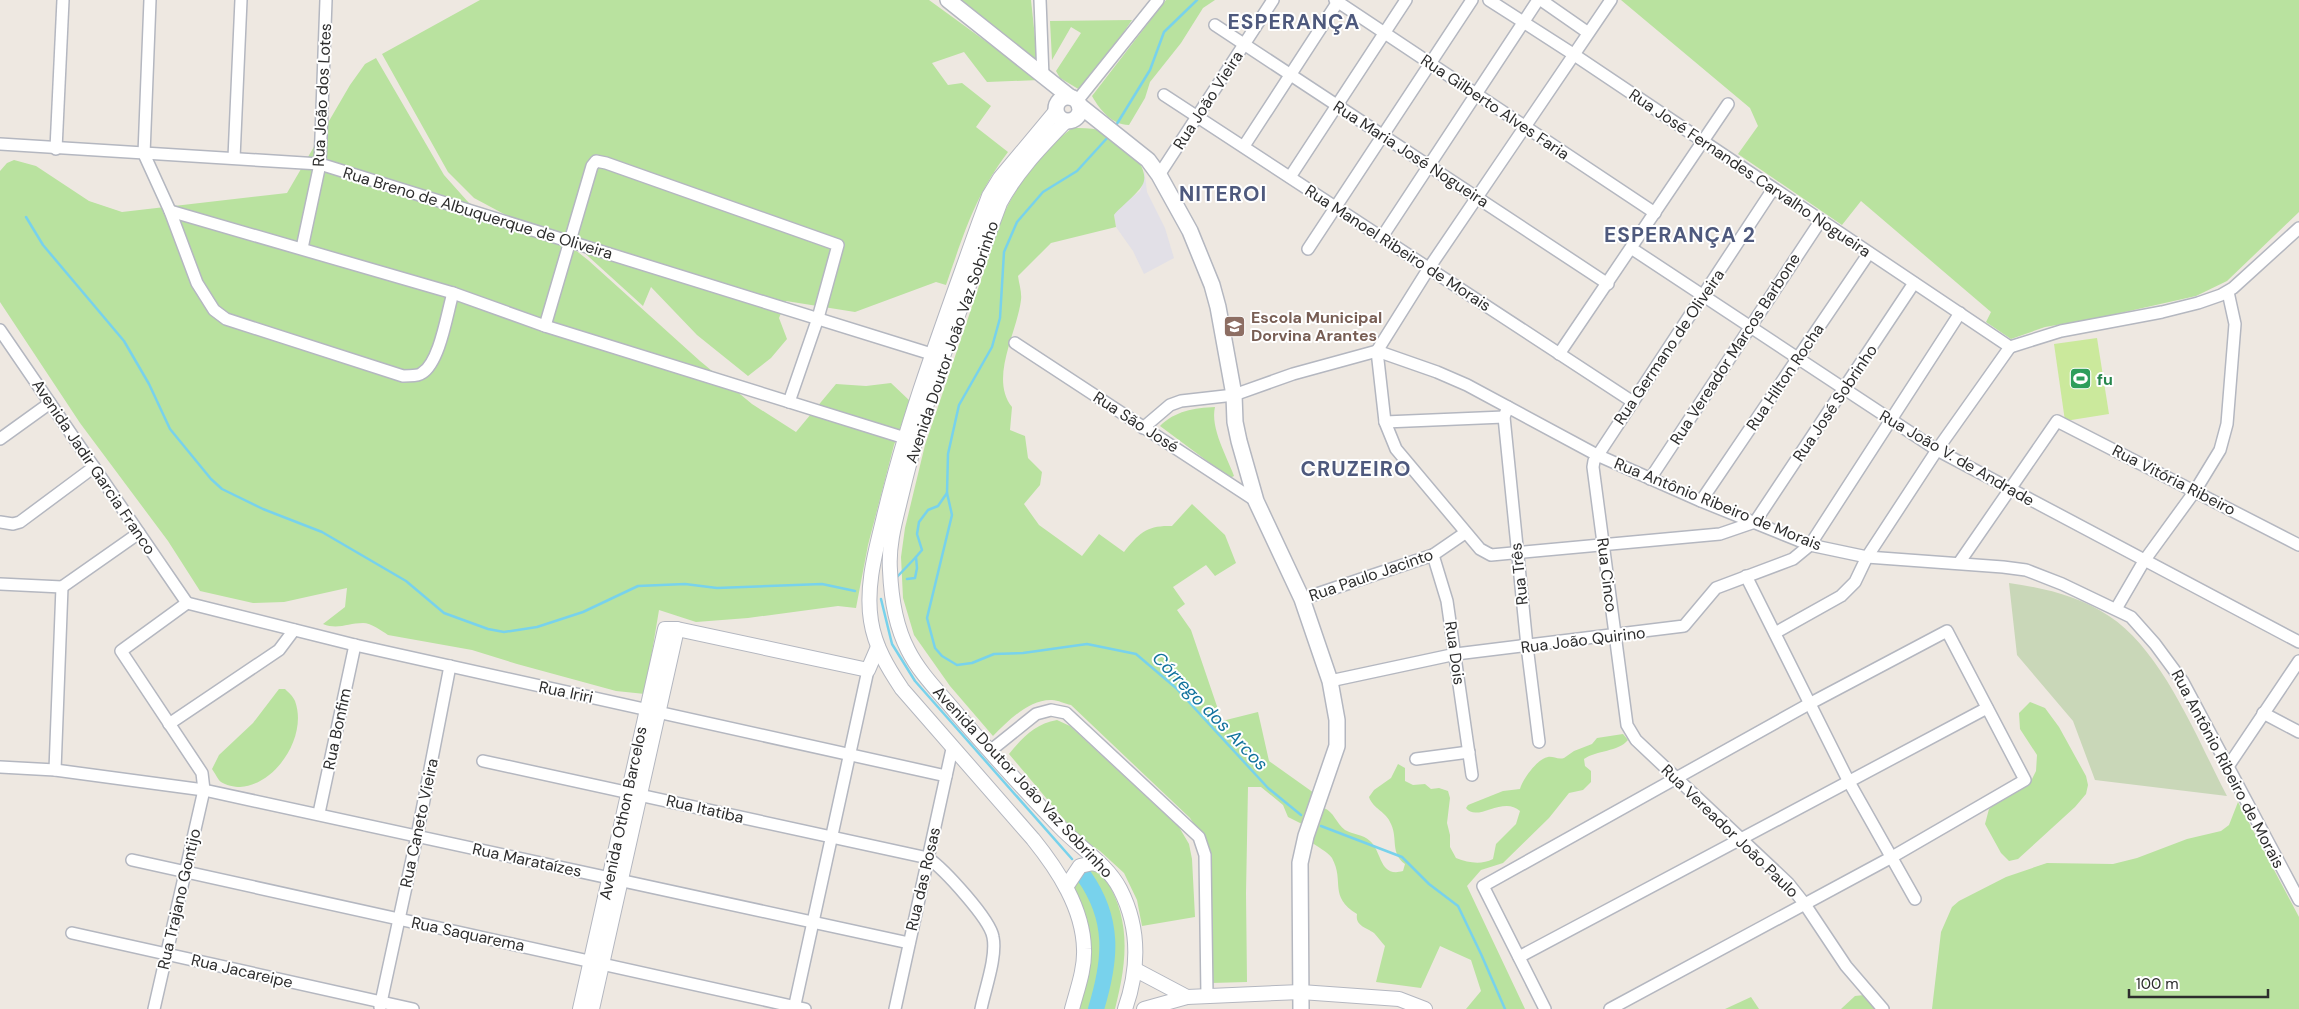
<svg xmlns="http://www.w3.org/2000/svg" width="2299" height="1009" font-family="'DM Sans',sans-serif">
  <rect width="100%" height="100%" fill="#eee8e1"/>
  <polygon fill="#e2e0e7" points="1144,167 1147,192 1165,228 1174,258 1144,274 1133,251 1116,227 1114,215 1122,204 1140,191 1144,181"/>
  <g fill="#b9e29f">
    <path d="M480,0H929L1039,80L987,82L964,52L932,63L948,85L962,83L991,106L976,127L1008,152C975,196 964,233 946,285L936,282L855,312L786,301L779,318L787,339L771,358L748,376L697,335L651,287L643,306L568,238L515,220L474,198L448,172L382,54Z"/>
    <polygon points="1031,0 1038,66 960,1 960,0"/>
    <path d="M1166,0H1215L1203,8L1181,43L1150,82L1145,98L1129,125C1112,125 1100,110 1092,96Z"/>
    <polygon points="1621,0 2299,0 2299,212 2227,281 2196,296 2098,318 2045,327 2011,339 1986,322 1991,312 1861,201 1842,225 1738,154 1758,126 1750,108"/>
    <polygon points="1132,20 1097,71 1080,90 1060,78 1056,71 1081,33 1071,27 1052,60 1050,21"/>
    <path d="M376,58L444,175L469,203L513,226L565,242L588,260L700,361L752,404L796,432L836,384L866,386L891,383L910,401L894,445L868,545L856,608L838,606L748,618L696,622L659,610L645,694L616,691L517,664L472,650L388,635C382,631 371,623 363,623C348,623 338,630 323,624L345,607L347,588L284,602L253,603L200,591L168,541L80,423L0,302V171L7,163L14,160L36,166L89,201L122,212L287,193L350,85L365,64Z"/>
    <path d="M1072,128C1081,128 1090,128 1099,130C1116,134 1148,162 1144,181C1142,191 1122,205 1114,215L1116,227L1051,243L1018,276C1019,284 1022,292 1021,300C1017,333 989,378 1012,407L1010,430L1025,436L1028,458L1042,472L1040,485L1024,504L1039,525L1082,556L1099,534L1124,552C1139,533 1147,525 1172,526L1192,504L1225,535L1236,563L1215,576L1206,565L1173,587L1185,604L1177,610L1191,630L1222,721L1258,712L1269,761L1314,793L1302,824L1288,817L1283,805L1261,787H1248L1246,893L1247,982L1211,983L1202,836L1190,818L1071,705C1065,704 1058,700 1052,700C1029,699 1008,721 993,736L950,686L914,635L903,598L901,557L905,528L925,445L1003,215C1021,178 1040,153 1072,128Z"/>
    <path d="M1215,407C1210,428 1227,457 1234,476L1230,478L1160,426C1175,411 1194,408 1215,407Z"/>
    <path d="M279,689H285C288,692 293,696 295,701C308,736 276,785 240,787C235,787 225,785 221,782C218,780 215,773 212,769L219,755L253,723Z"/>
    <polygon points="2030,702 2045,708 2059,727 2086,776 2088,785 2086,794 2075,807 2018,859 2009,861 2001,853 1985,824 1989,809 2001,799 2029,785 2036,771 2037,755 2020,729 2019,713"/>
    <path d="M1057,720L1070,726L1179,827L1189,844L1192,859L1195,917L1142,926L1137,900L1124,873L1100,851L1078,836L1009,754C1023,737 1035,724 1057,720Z"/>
    <path d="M1623,734L1628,740C1618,752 1597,750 1584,759L1585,766L1591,771V782L1583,790L1569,793L1549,818L1503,863L1481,870L1467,886L1525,1009H1466L1481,991L1471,960L1440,946L1421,988L1376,982L1385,946C1381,942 1378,937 1374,933C1366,927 1355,926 1357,914C1328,896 1345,882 1332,858C1328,852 1316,846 1310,841L1324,808C1334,812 1336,823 1345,830C1353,835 1363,834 1370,841C1382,851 1379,878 1403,871L1405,864C1390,853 1398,839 1391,824C1386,811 1373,809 1369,797L1374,790L1391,778L1398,764L1405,768V781L1413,785L1425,784L1431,789L1439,788L1448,791L1450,798L1447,823L1450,835V847L1456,858C1469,863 1481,865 1493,859L1496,844L1516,824L1520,811C1503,795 1477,823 1466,808L1468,805L1503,791L1520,789C1522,780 1538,758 1548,757C1553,756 1558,760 1564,758L1574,751L1592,744L1597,738Z"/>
    <polygon points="2238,802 2299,917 2299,1009 1932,1009 1941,932 1952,907 1959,901 2006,877 2047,863 2113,864 2137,858 2187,839 2221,831 2229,825"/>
    <path d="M1088,869L1100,871C1132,914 1128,959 1115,1009H1079C1094,954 1097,941 1073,887L1079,875Z"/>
    <polygon points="1864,995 1877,1009 1841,1009 1855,996"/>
    <polygon points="1751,997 1759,1009 1725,1009"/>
  </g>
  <path fill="#c9d7b8" d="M2009,583C2044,588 2079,596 2109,616C2163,651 2198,741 2227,796L2095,780L2073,721L2017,655Z"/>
  <polygon fill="#cbe99c" points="2097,338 2109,414 2065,421 2054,344"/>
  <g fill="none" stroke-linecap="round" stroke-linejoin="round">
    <g stroke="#78d2ec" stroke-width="2.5">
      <polyline points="1115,127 1150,70 1164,32 1197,0"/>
      <polyline points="1109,136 1077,171 1043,192 1017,222 1004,252 1000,318 992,347 959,405 948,454 947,493 952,515 927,618 935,648 942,656 957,665 972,663 994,654 1023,653 1087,644 1136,654 1176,688 1268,788 1301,815"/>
      <polyline points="26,217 43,245 124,341 149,384 170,429 211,479 222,489 263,509 322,532 406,581 444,613 488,629 504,632 537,627 583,612 638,586 685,584 717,588 822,584 855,591"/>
      <polyline points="896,578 916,557"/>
      <polyline points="907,579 915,578 917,568 916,557 922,550 917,534 919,522 928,510 938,506 947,493"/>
      <polyline points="881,599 892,644 915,681 1072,859"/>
      <polyline points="1321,826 1402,857 1429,884 1458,906 1481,954 1505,1009"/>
    </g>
    <path stroke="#78d2ec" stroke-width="16" d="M1084,876C1115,920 1111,960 1096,1009"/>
    <defs>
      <g id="minor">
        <path d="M150,0L144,154L170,211L197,283L214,310L226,319L403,376C409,375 417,377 422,373C440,362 447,313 453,293"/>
        <polyline points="1040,0 1043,77"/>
        <polyline points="1335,0 1655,213"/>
        <polyline points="1489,0 1573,54 2010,347"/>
        <polyline points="1541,0 1587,32"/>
        <polyline points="1611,0 1429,268 1377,351 1385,422 1396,449 1480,549 1491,555 1720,534 1755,522 1914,283"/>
        <polyline points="1215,25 1608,284"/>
        <polyline points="1164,95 1633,402"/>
        <polyline points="1077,101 1158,0"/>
        <polyline points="0,144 320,164 941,357"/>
        <polyline points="1244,146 1339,0"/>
        <polyline points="56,149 63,0"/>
        <polyline points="234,158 241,0"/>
        <polyline points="1159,175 1273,0"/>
        <polyline points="1290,177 1406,0"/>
        <polyline points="1773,189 1594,461 1593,467 1627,725 1636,740 1788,883 1804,903 1846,966 1883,1009"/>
        <polyline points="170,211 453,293 545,326 905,438"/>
        <polyline points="1382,237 1538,0"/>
        <polyline points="302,248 320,164 326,0"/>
        <polyline points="1631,248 1937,450 2299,642"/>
        <polyline points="1308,249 1472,0"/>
        <polyline points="545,326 592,166 596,161 606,163 838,245 818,318 789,402"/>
        <polyline points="0,330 187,603"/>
        <polyline points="1015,343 1256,501"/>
        <polyline points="2010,347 2061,331 2162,312 2198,303 2221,295 2233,288 2299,228"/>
        <polyline points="1559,354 1728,104"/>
        <polyline points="1508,407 1504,417 1527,646 1539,742"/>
        <polyline points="1385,422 1504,417"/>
        <polyline points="1143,428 1170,405 1181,401 1234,395 1293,374 1377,351 1437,372 1467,385 1597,455 1701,501 1810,545 1867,557 2003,567 2026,570 2062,584 2131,617 2155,644 2183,682 2299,900"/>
        <polyline points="0,439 50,403"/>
        <polyline points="1650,479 1821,220"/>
        <polyline points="1701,501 1869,253"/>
        <polyline points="0,522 13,524 20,522 94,467"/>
        <polyline points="1433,555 1447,601 1472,775"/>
        <polyline points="1959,563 2057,421 2299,545"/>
        <polyline points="1746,576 1849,782 1915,899"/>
        <polyline points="0,584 62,587 139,533"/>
        <polyline points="1302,599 1433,555 1465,533"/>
        <polyline points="187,603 355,645 946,776"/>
        <polyline points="2116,609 2144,561 2195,491 2220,450 2227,424 2235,324 2228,292"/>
        <polyline points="1775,633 1841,596 1855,582 1867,557 1937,450 2010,347"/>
        <polyline points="1330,681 1456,654 1684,626 1716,588 1793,559 1810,545 1960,313"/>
        <polyline points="2263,713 2299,732"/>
        <polyline points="169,724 279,650 294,630"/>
        <polyline points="990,751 1036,714 1051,710 1066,713 1199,837 1205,855 1207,996"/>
        <polyline points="1416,759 1469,752"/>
        <path d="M483,761L928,858C944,869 990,919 993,937C997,957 985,989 981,1009"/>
        <polyline points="0,767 55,770 204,790 909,943"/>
        <polyline points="2227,768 2299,661"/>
        <polyline points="55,770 62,587"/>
        <polyline points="319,813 355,645"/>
        <polyline points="132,860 805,1009"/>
        <polyline points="72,933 413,1009"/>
        <polyline points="1519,957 1987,708"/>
        <polyline points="380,1007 417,836 450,666"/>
        <polyline points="154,1009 204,790 202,773 121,651 187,603"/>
        <polyline points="794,1009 868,670"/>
        <polyline points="895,1009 952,749"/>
        <polyline points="1545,1009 1483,886 1809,704 1947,631 2025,780 1892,857 1610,1009"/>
      </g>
      <g id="tertiary">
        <path d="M1056,111L1000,178L989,196L979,223C945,319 909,413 885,512C877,547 865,584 871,621C875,647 888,668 902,689L1033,839C1058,870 1083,908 1084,949C1085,969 1077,990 1072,1009"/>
        <path d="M1066,121C1042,146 1017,171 1000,203C965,298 925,394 902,493C896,518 888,544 890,570C891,595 896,627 908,650C920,674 941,694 958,715C991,753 1025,791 1060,827C1079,847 1107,864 1120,889C1140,928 1139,969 1125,1009"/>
        <polyline points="1066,887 1080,866 1093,863 1102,866"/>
        <polyline points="1136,970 1187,997"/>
        <polyline points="580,1009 665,629 677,629 868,670 878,647"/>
        <polyline points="592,1009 677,629"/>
        <polyline points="1144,1009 1187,997 1301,992 1399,999 1425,1009"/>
      </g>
      <g id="secondary">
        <polyline points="948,0 1070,97"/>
        <circle cx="1068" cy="109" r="12"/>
        <polyline points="1079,105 1148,160 1159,175 1190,231 1212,285 1218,307 1234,395 1235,422 1239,441 1256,501 1302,599 1330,681 1337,720 1337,746 1306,836 1300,863 1301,1009"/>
      </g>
    </defs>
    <use href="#minor" stroke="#b4b7c0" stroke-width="14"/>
    <use href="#tertiary" stroke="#b4b7c0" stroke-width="16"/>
    <use href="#secondary" stroke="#b4b7c0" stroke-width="18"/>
    <use href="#minor" stroke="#fff" stroke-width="11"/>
    <use href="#tertiary" stroke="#fff" stroke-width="14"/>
    <use href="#secondary" stroke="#fff" stroke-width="15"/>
  </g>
  <defs>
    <symbol id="school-square" viewBox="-11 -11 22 22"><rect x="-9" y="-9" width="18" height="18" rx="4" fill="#8d6e63" stroke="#fff"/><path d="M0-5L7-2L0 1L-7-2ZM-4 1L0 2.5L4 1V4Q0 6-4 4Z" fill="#fff"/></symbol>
    <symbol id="stadium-square" viewBox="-11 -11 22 22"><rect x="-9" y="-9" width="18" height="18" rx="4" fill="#2e9e5b" stroke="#fff"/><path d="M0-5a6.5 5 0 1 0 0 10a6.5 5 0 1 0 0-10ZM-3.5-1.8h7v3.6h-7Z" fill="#fff"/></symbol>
  </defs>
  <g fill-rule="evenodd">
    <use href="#school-square" x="1222" y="314" width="25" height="25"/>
    <use href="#stadium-square" x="2068" y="366" width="25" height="25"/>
  </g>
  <g text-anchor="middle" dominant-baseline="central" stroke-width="4" stroke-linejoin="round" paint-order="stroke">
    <g font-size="16" fill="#2d2d2d" stroke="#fff">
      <text transform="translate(322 95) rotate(-87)">Rua João dos Lotes</text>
      <text transform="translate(1208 100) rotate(-57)">Rua João Vieira</text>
      <text transform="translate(1495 107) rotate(34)">Rua Gilberto Alves Faria</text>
      <text transform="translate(1411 154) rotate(33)">Rua Maria José Nogueira</text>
      <text transform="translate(1750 173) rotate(34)">Rua José Fernandes Carvalho Nogueira</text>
      <text transform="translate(478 213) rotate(17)">Rua Breno de Albuquerque de Oliveira</text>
      <text transform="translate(1398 248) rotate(33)">Rua Manoel Ribeiro de Morais</text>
      <text transform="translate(952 342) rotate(-71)">Avenida Doutor João Vaz Sobrinho</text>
      <text transform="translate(1669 347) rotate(-56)">Rua Germano de Oliveira</text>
      <text transform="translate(1735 349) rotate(-57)">Rua Vereador Marcos Barbone</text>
      <text transform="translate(1785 377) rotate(-56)">Rua Hilton Rocha</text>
      <text transform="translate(1835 403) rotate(-56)">Rua José Sobrinho</text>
      <text transform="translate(1136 422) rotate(33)">Rua São José</text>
      <text transform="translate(1957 458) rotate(30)">Rua João V. de Andrade</text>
      <text transform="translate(94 467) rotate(56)">Avenida Jadir Garcia Franco</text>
      <text transform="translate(2174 480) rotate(27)">Rua Vitória Ribeiro</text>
      <text transform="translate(1718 504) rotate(22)">Rua Antônio Ribeiro de Morais</text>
      <text transform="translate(1519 574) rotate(-96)">Rua Três</text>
      <text transform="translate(1371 575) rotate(-19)">Rua Paulo Jacinto</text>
      <text transform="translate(1607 575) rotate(83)">Rua Cinco</text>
      <text transform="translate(1583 640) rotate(-7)">Rua João Quirino</text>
      <text transform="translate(1455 653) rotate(82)">Rua Dois</text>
      <text transform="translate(566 692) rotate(12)">Rua Iriri</text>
      <text transform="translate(337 729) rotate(-78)">Rua Bonfim</text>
      <text transform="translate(2228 769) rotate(62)">Rua Antônio Ribeiro de Morais</text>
      <text transform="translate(1023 782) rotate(47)">Avenida Doutor João Vaz Sobrinho</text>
      <text transform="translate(705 809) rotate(13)">Rua Itatiba</text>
      <text transform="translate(623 813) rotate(-78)">Avenida Othon Barcelos</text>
      <text transform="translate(419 823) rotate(-78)">Rua Caneto Vieira</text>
      <text transform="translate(1730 831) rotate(44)">Rua Vereador João Paulo</text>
      <text transform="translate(527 860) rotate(12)">Rua Marataízes</text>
      <text transform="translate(923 879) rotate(-77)">Rua das Rosas</text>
      <text transform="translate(179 899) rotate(-77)">Rua Trajano Gontijo</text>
      <text transform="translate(468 934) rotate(12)">Rua Saquarema</text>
      <text transform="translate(242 971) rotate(13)">Rua Jacareipe</text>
    </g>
    <g font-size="16" font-weight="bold" fill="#785e54" stroke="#fff" text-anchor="start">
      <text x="1251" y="317">Escola Municipal<tspan x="1251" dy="18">Dorvina Arantes</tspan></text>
    </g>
    <g font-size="16" font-weight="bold" fill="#27864d" stroke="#fff" text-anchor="start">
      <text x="2097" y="379">fu</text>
    </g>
    <g font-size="18" font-style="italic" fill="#12739d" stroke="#fff">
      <text transform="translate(1210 711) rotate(46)">Córrego dos Arcos</text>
    </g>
    <g font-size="21" font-weight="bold" letter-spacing="1" fill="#4e597d" stroke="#fff">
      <text x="1294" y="22">ESPERANÇA</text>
      <text x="1223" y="194">NITEROI</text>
      <text x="1680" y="235">ESPERANÇA 2</text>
      <text x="1356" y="469">CRUZEIRO</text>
    </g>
  </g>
  <path d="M2129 989v8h139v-8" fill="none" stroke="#2d2d2d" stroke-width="2.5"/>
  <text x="2136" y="989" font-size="15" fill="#2d2d2d" stroke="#ffffff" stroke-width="4" paint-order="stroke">100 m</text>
</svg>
